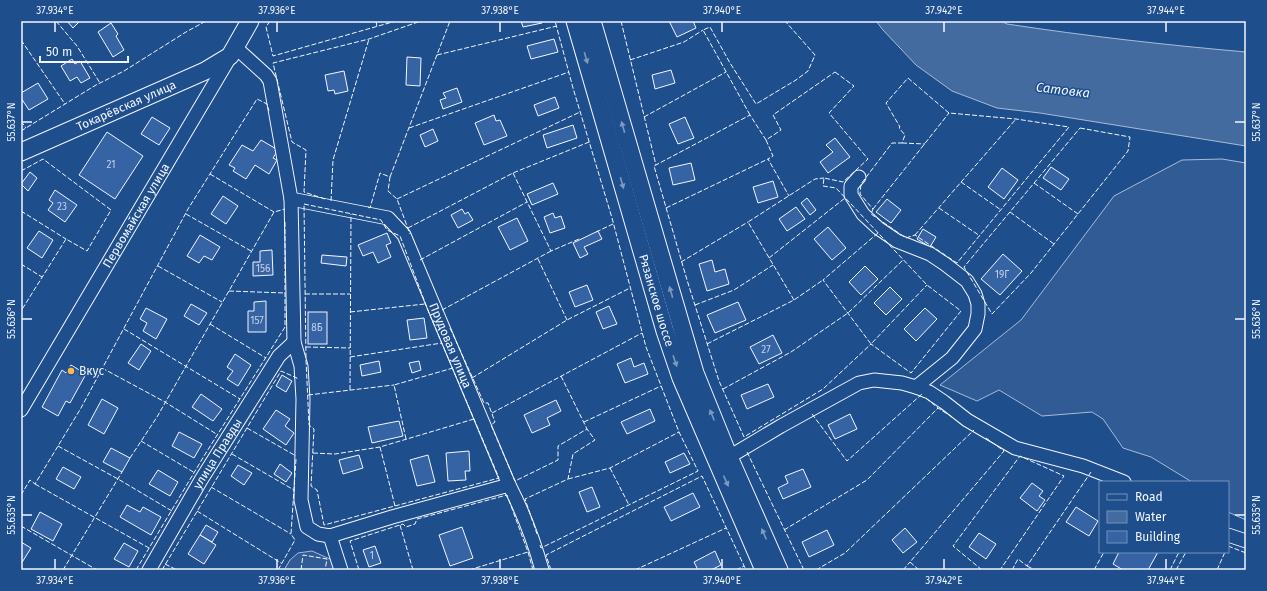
<svg xmlns="http://www.w3.org/2000/svg" width="1267" height="591" font-family="'Fira Sans',sans-serif">
  <rect width="100%" height="100%" fill="#1f4e8c"/>
  <g fill="#305b95" stroke="#a8bbd7">
    <polygon points="1222,159 1246,163 1246,520 1228,512 1228,482 1192,482 1151,457 1123,448 1103,419 1092,412 1042,416 999,390 977,401 940,385 1021,320 1114,196 1182,160"/>
    <polygon points="312,551 332,560 336,570 284,570 290,560 298,553"/>
  </g>
  <path fill="#446ba0" stroke="#a8bbd7" d="M876,21H1001L1007,24C1086,36 1166,45 1246,52V146L1040,113L997,108L952,91L916,65L883,30Z"/>
  <g fill="#3563a3" stroke="#f2f6ff">
    <polygon points="67,21 80,21 73,28"/>
    <polygon points="521,21 541,21 542,23 523,27"/>
    <polygon points="669,21 693,21 696,28 677,37"/>
    <polygon points="111,23 118,34 116,36 124,50 113,57 98,32"/>
    <polygon points="554,39 558,52 531,59 527,46"/>
    <polygon points="407,57 421,58 420,86 406,85"/>
    <polygon points="72,59 75,64 80,61 90,78 81,83 77,77 70,81 61,66"/>
    <polygon points="671,70 675,83 655,89 652,75"/>
    <polygon points="344,71 348,91 335,94 334,90 328,91 325,75"/>
    <polygon points="38,83 48,99 29,110 21,98 21,93"/>
    <polygon points="457,88 462,102 443,109 440,100 446,98 443,93"/>
    <polygon points="555,97 559,108 538,116 534,105"/>
    <polygon points="494,115 496,121 500,120 507,136 484,145 475,123"/>
    <polygon points="152,117 170,128 159,145 141,134"/>
    <polygon points="685,117 694,138 678,144 669,124"/>
    <polygon points="573,125 577,138 547,148 543,135"/>
    <polygon points="433,129 438,141 425,147 420,135"/>
    <polygon points="107,132 143,156 115,199 79,175"/>
    <polygon points="835,138 850,157 828,173 820,162 833,152 826,145"/>
    <polygon points="261,140 278,150 273,158 277,160 269,174 255,165 246,179 233,171 235,168 229,165 242,145 253,151"/>
    <polygon points="691,163 695,180 673,185 669,168"/>
    <polygon points="1051,167 1069,179 1061,190 1043,178"/>
    <polygon points="1002,168 1018,180 1004,199 988,187"/>
    <polygon points="30,172 37,178 28,191 21,184"/>
    <polygon points="773,181 778,197 758,203 753,187"/>
    <polygon points="553,183 558,194 532,205 527,194"/>
    <polygon points="55,190 77,205 65,222 48,210 53,203 49,200"/>
    <polygon points="223,196 238,206 226,224 211,214"/>
    <polygon points="807,198 816,210 810,215 801,203"/>
    <polygon points="887,199 901,210 891,223 876,212"/>
    <polygon points="796,207 805,219 787,231 779,219"/>
    <polygon points="462,209 465,214 468,212 473,220 458,228 451,215"/>
    <polygon points="553,213 555,218 561,216 565,228 550,233 544,217"/>
    <polygon points="517,218 528,241 510,250 498,227"/>
    <polygon points="828,227 846,248 832,260 814,239"/>
    <polygon points="923,229 936,237 930,247 917,239"/>
    <polygon points="39,231 53,240 42,258 27,248"/>
    <polygon points="598,231 602,239 584,247 588,254 580,258 573,243"/>
    <polygon points="387,233 391,243 386,245 391,257 378,263 373,252 363,256 358,245"/>
    <polygon points="200,235 220,247 212,260 204,256 199,263 187,256"/>
    <polygon points="272,250 273,275 253,276 253,262 260,262 260,251"/>
    <polygon points="1003,254 1022,271 1000,295 981,279"/>
    <polygon points="322,255 347,257 346,266 321,263"/>
    <polygon points="712,260 715,272 725,269 729,284 707,291 699,264"/>
    <polygon points="865,266 878,279 861,295 849,282"/>
    <polygon points="587,285 593,300 575,307 569,292"/>
    <polygon points="890,287 902,299 886,315 874,303"/>
    <polygon points="266,301 266,332 248,332 248,311 254,311 254,302"/>
    <polygon points="738,302 746,320 715,333 707,315"/>
    <polygon points="191,304 207,313 199,325 184,316"/>
    <polygon points="609,306 617,324 603,329 596,312"/>
    <polygon points="146,308 167,319 156,339 143,331 147,323 140,319"/>
    <polygon points="925,308 937,319 916,341 904,329"/>
    <rect x="308" y="312" width="19" height="32"/>
    <polygon points="424,318 427,338 410,340 407,320"/>
    <polygon points="773,335 782,353 759,364 750,347"/>
    <polygon points="141,344 151,351 139,370 128,363"/>
    <polygon points="235,354 251,365 238,386 227,379 233,371 227,367"/>
    <polygon points="631,358 634,367 644,363 648,374 625,383 617,364"/>
    <polygon points="379,361 381,372 362,376 360,365"/>
    <polygon points="419,361 421,370 412,373 409,363"/>
    <polygon points="71,365 86,374 70,403 66,401 58,416 42,407 62,370 66,373"/>
    <polygon points="282,375 292,381 286,392 276,386"/>
    <polygon points="768,384 774,397 747,409 741,395"/>
    <polygon points="201,394 222,409 213,421 192,407"/>
    <polygon points="102,399 118,408 104,434 88,425"/>
    <polygon points="556,400 561,411 547,418 550,425 532,433 524,415"/>
    <polygon points="650,409 655,421 627,434 621,422"/>
    <polygon points="276,410 290,419 285,426 294,433 286,445 263,429"/>
    <polygon points="850,414 857,429 835,439 828,425"/>
    <polygon points="399,421 403,436 372,443 368,427"/>
    <polygon points="179,432 202,444 194,458 172,446"/>
    <polygon points="111,448 130,458 122,472 103,462"/>
    <polygon points="469,451 470,471 465,471 466,480 448,481 446,453"/>
    <polygon points="684,453 690,464 670,473 665,462"/>
    <polygon points="359,455 363,468 343,474 339,460"/>
    <polygon points="428,455 435,482 417,486 410,460"/>
    <polygon points="280,464 292,473 286,482 274,474"/>
    <polygon points="238,465 252,473 244,485 231,476"/>
    <polygon points="63,467 81,477 74,489 56,479"/>
    <polygon points="803,469 811,487 783,499 778,488 788,483 785,476"/>
    <polygon points="158,470 178,482 170,496 149,484"/>
    <polygon points="1032,483 1043,491 1039,496 1045,500 1037,511 1020,498"/>
    <polygon points="592,487 600,507 587,512 579,492"/>
    <polygon points="693,493 700,507 671,521 664,507"/>
    <polygon points="127,505 140,512 143,507 161,517 151,535 120,517"/>
    <polygon points="1076,507 1098,521 1089,536 1066,522"/>
    <polygon points="40,512 62,524 53,541 31,529"/>
    <polygon points="206,525 218,532 212,542 200,535"/>
    <polygon points="462,527 473,558 450,566 439,535"/>
    <polygon points="905,528 917,542 903,553 892,540"/>
    <polygon points="827,530 834,545 809,557 802,542"/>
    <polygon points="979,533 996,544 986,559 969,547"/>
    <polygon points="200,535 216,545 204,564 188,554"/>
    <polygon points="21,542 31,548 21,564"/>
    <polygon points="124,543 138,551 129,567 114,559"/>
    <polygon points="375,546 381,563 369,567 363,550"/>
    <polygon points="715,551 721,565 711,570 698,570 694,562"/>
    <polygon points="1119,552 1158,552 1148,570 1123,570 1113,564"/>
  </g>
  <g fill="none" stroke-linecap="round" stroke-linejoin="round">
    <defs>
      <g id="minor">
        <polyline points="235,47 266,75 270,81 291,199 294,342 301,366 303,399 301,500 307,527 318,534 330,536 392,517 509,485"/>
        <polyline points="859,177 851,186 851,195 863,214 878,228 897,241 930,254 945,264 967,281 975,294 978,304 978,314 975,329 952,358 916,387"/>
        <path id="s1" d="M291,199L388,218L404,235L509,485C523,512 534,541 542,570"/>
        <path id="s2" d="M21,410L230,57"/>
        <polyline points="729,457 781,426 859,383 874,380 902,383 916,387 929,392 944,402 967,420 1015,448 1083,466 1124,482"/>
        <polyline points="1228,535 1246,541"/>
        <polyline points="330,536 341,570"/>
        <path id="s3" d="M149,570L201,480L279,356L294,342"/>
      </g>
      <g id="major">
        <path id="s4" d="M575,21L665,331L681,378L764,570"/>
        <polyline points="592,21 695,373 729,457 779,570"/>
        <path id="s5" d="M21,152L205,71L230,56L250,21"/>
      </g>
    </defs>
    <use href="#minor" stroke="#f2f6ff" stroke-width="15"/>
    <use href="#major" stroke="#f2f6ff" stroke-width="19"/>
    <use href="#minor" stroke="#1f4e8c" stroke-width="13"/>
    <use href="#major" stroke="#1f4e8c" stroke-width="17"/>
    <g stroke="#f2f6ff" stroke-width="1" stroke-dasharray="5 2" stroke-linecap="butt">
      <polyline points="56,21 77,46 100,83"/>
      <polyline points="270,21 266,27 273,56 396,21"/>
      <polyline points="376,21 377,27"/>
      <polyline points="621,21 656,165"/>
      <polyline points="21,40 65,104"/>
      <polyline points="437,55 557,26"/>
      <polyline points="630,60 684,42 703,30"/>
      <polygon points="835,72 854,86 829,113 868,159 843,182 824,178 823,186 836,188 927,285 961,311 911,373 871,344 823,389 744,437 719,381 687,280 654,166 750,115 766,140 781,130 773,115"/>
      <polygon points="908,78 949,113 1016,119 1069,127 957,263 915,235 906,238 871,214 873,209 860,194 861,184 892,143 902,143 905,135 899,128 900,127 886,103"/>
      <polyline points="750,115 703,30 710,27 730,63 756,104 796,80 808,71 815,55 785,21"/>
      <polyline points="644,117 726,72"/>
      <polyline points="21,121 26,128"/>
      <polyline points="409,128 569,72"/>
      <polygon points="1080,128 1130,137 1128,151 1031,273 992,314 964,267"/>
      <polyline points="21,131 96,85 124,71 186,32 206,21"/>
      <polyline points="766,140 773,156 768,159 789,196"/>
      <polyline points="902,143 925,144"/>
      <polyline points="21,171 43,159 111,210 87,251 66,239 21,311"/>
      <polyline points="513,173 551,251 579,239"/>
      <polyline points="210,174 274,212"/>
      <polyline points="390,177 450,21"/>
      <polyline points="961,182 1001,210"/>
      <polyline points="1034,183 1078,214"/>
      <polyline points="325,199 304,192 306,150 292,142 273,63 369,39 421,21"/>
      <polyline points="397,199 580,112"/>
      <polyline points="331,201 333,160 369,39"/>
      <polygon points="304,204 381,220 387,230 400,236 429,313 499,478 324,525 317,490 311,486 314,429 309,425 306,360"/>
      <polyline points="368,207 370,208 380,173 390,177 388,191 397,199 410,234"/>
      <polyline points="666,208 768,159"/>
      <polyline points="939,208 980,236"/>
      <polyline points="873,209 949,113"/>
      <polyline points="21,211 66,239"/>
      <polyline points="1010,212 1054,244"/>
      <polyline points="186,214 251,251"/>
      <polyline points="408,228 513,173 589,142"/>
      <polyline points="596,232 613,224"/>
      <polyline points="878,233 823,280 871,344 927,285"/>
      <polyline points="915,235 1016,119"/>
      <polyline points="769,258 845,198"/>
      <polyline points="538,259 567,320"/>
      <polyline points="420,260 527,202"/>
      <polyline points="681,262 748,222"/>
      <polyline points="21,264 42,277"/>
      <polyline points="158,266 222,302"/>
      <polyline points="229,291 285,293"/>
      <polyline points="305,294 350,294"/>
      <polyline points="794,300 748,222 815,179 824,178"/>
      <polyline points="695,305 734,290 773,265"/>
      <polyline points="442,310 551,251"/>
      <polyline points="350,312 425,304"/>
      <polyline points="210,324 266,358"/>
      <polyline points="450,328 484,403 488,403 495,422 491,425 515,481 558,460 558,446 587,429 595,440 573,454 568,479 525,499 537,534"/>
      <polyline points="124,329 240,399"/>
      <polyline points="707,344 794,300 823,280"/>
      <polyline points="306,347 350,348"/>
      <polyline points="350,357 442,343"/>
      <polyline points="102,368 165,402 218,435"/>
      <polyline points="561,376 587,429"/>
      <polyline points="472,378 567,320 630,288"/>
      <polyline points="723,389 791,352 848,313 903,260"/>
      <polyline points="350,390 351,214"/>
      <polyline points="308,395 394,385"/>
      <polyline points="926,398 938,408 952,417"/>
      <polyline points="492,413 642,333"/>
      <polyline points="812,414 847,461 922,394"/>
      <polyline points="584,422 661,386"/>
      <polyline points="247,428 296,456"/>
      <polyline points="406,439 394,385 453,368"/>
      <polyline points="141,441 195,473"/>
      <polyline points="58,446 118,479 172,511"/>
      <polyline points="747,452 804,570"/>
      <polyline points="313,453 335,454 380,447"/>
      <polyline points="232,454 294,490"/>
      <polyline points="130,458 157,417 274,212 285,209"/>
      <polyline points="610,468 629,505"/>
      <polyline points="568,479 610,468 679,432"/>
      <polyline points="35,484 149,548"/>
      <polyline points="211,487 291,534"/>
      <polyline points="21,495 30,480 35,484 81,408 188,209 257,99 267,104 269,111"/>
      <polyline points="395,506 380,447 474,419"/>
      <polyline points="197,511 281,563"/>
      <polyline points="400,525 413,570"/>
      <polyline points="21,526 97,570"/>
      <polyline points="784,530 867,480 938,408"/>
      <polyline points="540,545 541,548 698,471 679,432 646,347 612,218 573,88 555,21"/>
      <polyline points="1228,546 1246,553"/>
      <polyline points="165,564 177,570"/>
      <polyline points="1027,566 1035,570"/>
      <polyline points="63,570 122,472"/>
      <polyline points="136,570 204,456 285,327 285,222"/>
      <polyline points="162,570 281,371 297,378 297,379"/>
      <polyline points="278,570 295,540 291,534 296,459"/>
      <polyline points="301,570 303,555 327,559 325,570"/>
      <polyline points="359,570 350,541 403,524 406,527 415,524 417,519 507,495 528,552 533,570"/>
      <polyline points="469,570 528,552"/>
      <polyline points="551,570 546,555 702,476 746,570"/>
      <polyline points="635,570 726,528"/>
      <polyline points="736,570 744,566"/>
      <polyline points="816,570 845,553 974,430"/>
      <polyline points="903,570 910,562"/>
      <polyline points="919,570 910,562 1004,451 986,438"/>
      <polyline points="982,570 953,546 1020,456 1064,476 1000,570"/>
      <polyline points="1012,570 1018,559 1027,566 1091,472"/>
      <polyline points="1094,570 1104,552"/>
      <polyline points="1170,570 1179,552"/>
      <polyline points="1176,570 1186,552"/>
      <polyline points="1217,570 1225,552"/>
    </g>
  </g>
  <defs><path id="oneway-solid" d="M-6-.8H1V-3.2L6.5 0L1 3.2V.8H-6Z"/></defs>
  <g fill="#7e9ac0">
    <use href="#oneway-solid" transform="translate(586 58) rotate(74)"/>
    <use href="#oneway-solid" transform="translate(623 127) rotate(-106)"/>
    <use href="#oneway-solid" transform="translate(622 183) rotate(74)"/>
    <use href="#oneway-solid" transform="translate(671 292) rotate(-106)"/>
    <use href="#oneway-solid" transform="translate(675 361) rotate(71)"/>
    <use href="#oneway-solid" transform="translate(712 415) rotate(-112)"/>
    <use href="#oneway-solid" transform="translate(726 481) rotate(66)"/>
    <use href="#oneway-solid" transform="translate(764 534) rotate(-114)"/>
  </g>
  <path fill="none" stroke="#f2f6ff" stroke-width="1.5" d="M55,22V32M277,22V32M500,22V32M722,22V32M944,22V32M1166,22V32M22,122H32M1235,122H1245M22,319H32M1235,319H1245M22,515H32M1235,515H1245M55,559V569M277,559V569M500,559V569M722,559V569M944,559V569M1166,559V569"/>
  <circle fill="#ffb74d" stroke="#1f4e8c" stroke-width="1.5" cx="71" cy="371" r="4"/>
  <g text-anchor="middle" dominant-baseline="central" stroke-width="3" stroke-linejoin="round" paint-order="stroke">
    <g font-size="10" fill="#c3d1e8">
      <text x="111" y="165">21</text>
      <text x="62" y="207">23</text>
      <text x="263" y="269">156</text>
      <text x="1002" y="275">19Г</text>
      <text x="257" y="321">157</text>
      <text x="317" y="328">8Б</text>
      <text x="766" y="350">27</text>
      <text x="372" y="556">1</text>
    </g>
    <g font-size="12" fill="#f2f6ff" stroke="#1f4e8c">
      <text stroke="none"><textPath href="#s5" startOffset="115">Токарёвская улица</textPath></text>
      <text stroke="none"><textPath href="#s2" startOffset="226">Первомайская улица</textPath></text>
      <text stroke="none"><textPath href="#s4" startOffset="291">Рязанское шоссе</textPath></text>
      <text stroke="none"><textPath href="#s1" startOffset="242">Прудовая улица</textPath></text>
      <text stroke="none"><textPath href="#s3" startOffset="135">улица Правды</textPath></text>
    </g>
    <g font-size="12" fill="#f2f6ff" stroke="#1f4e8c" text-anchor="start">
      <text x="79" y="371">Вкус</text>
    </g>
    <g font-size="13" font-style="italic" fill="#f2f6ff" stroke="#1f4e8c">
      <text transform="translate(1063 90) rotate(7)">Сатовка</text>
    </g>
  </g>
  <rect width="1267" height="591" fill="none" stroke="#1f4e8c" stroke-width="44"/>
  <rect x="1099" y="481" width="130" height="72" fill="#1f4e8c" stroke="#7391ba"/>
  <rect x="1107" y="494" width="20" height="6" fill="#1f4e8c" stroke="#7391ba"/>
  <text x="1135" y="501" font-size="12" fill="#f2f6ff">Road</text>
  <rect x="1107" y="511" width="20" height="12" fill="#446ba0" stroke="#7391ba"/>
  <text x="1135" y="521" font-size="12" fill="#f2f6ff">Water</text>
  <rect x="1107" y="531" width="20" height="12" fill="#3563a3" stroke="#7391ba"/>
  <text x="1135" y="541" font-size="12" fill="#f2f6ff">Building</text>
  <path d="M40 56v6h88v-6" fill="none" stroke="#f2f6ff" stroke-width="2"/>
  <text x="46" y="56" font-size="12" fill="#f2f6ff" stroke="#1f4e8c" stroke-width="3" paint-order="stroke">50 m</text>
  <rect x="22" y="22" width="1223" height="547" fill="none" stroke="#f2f6ff" stroke-width="1.5"/>
  <g font-size="10" text-anchor="middle" fill="#f2f6ff">
    <text x="55" y="14">37.934°E</text>
    <text x="277" y="14">37.936°E</text>
    <text x="500" y="14">37.938°E</text>
    <text x="722" y="14">37.940°E</text>
    <text x="944" y="14">37.942°E</text>
    <text x="1166" y="14">37.944°E</text>
    <text transform="translate(11 122) rotate(-90)" y="4">55.637°N</text>
    <text transform="translate(1256 122) rotate(-90)" y="4">55.637°N</text>
    <text transform="translate(11 319) rotate(-90)" y="4">55.636°N</text>
    <text transform="translate(1256 319) rotate(-90)" y="4">55.636°N</text>
    <text transform="translate(11 515) rotate(-90)" y="4">55.635°N</text>
    <text transform="translate(1256 515) rotate(-90)" y="4">55.635°N</text>
    <text x="55" y="584">37.934°E</text>
    <text x="277" y="584">37.936°E</text>
    <text x="500" y="584">37.938°E</text>
    <text x="722" y="584">37.940°E</text>
    <text x="944" y="584">37.942°E</text>
    <text x="1166" y="584">37.944°E</text>
  </g>
</svg>
